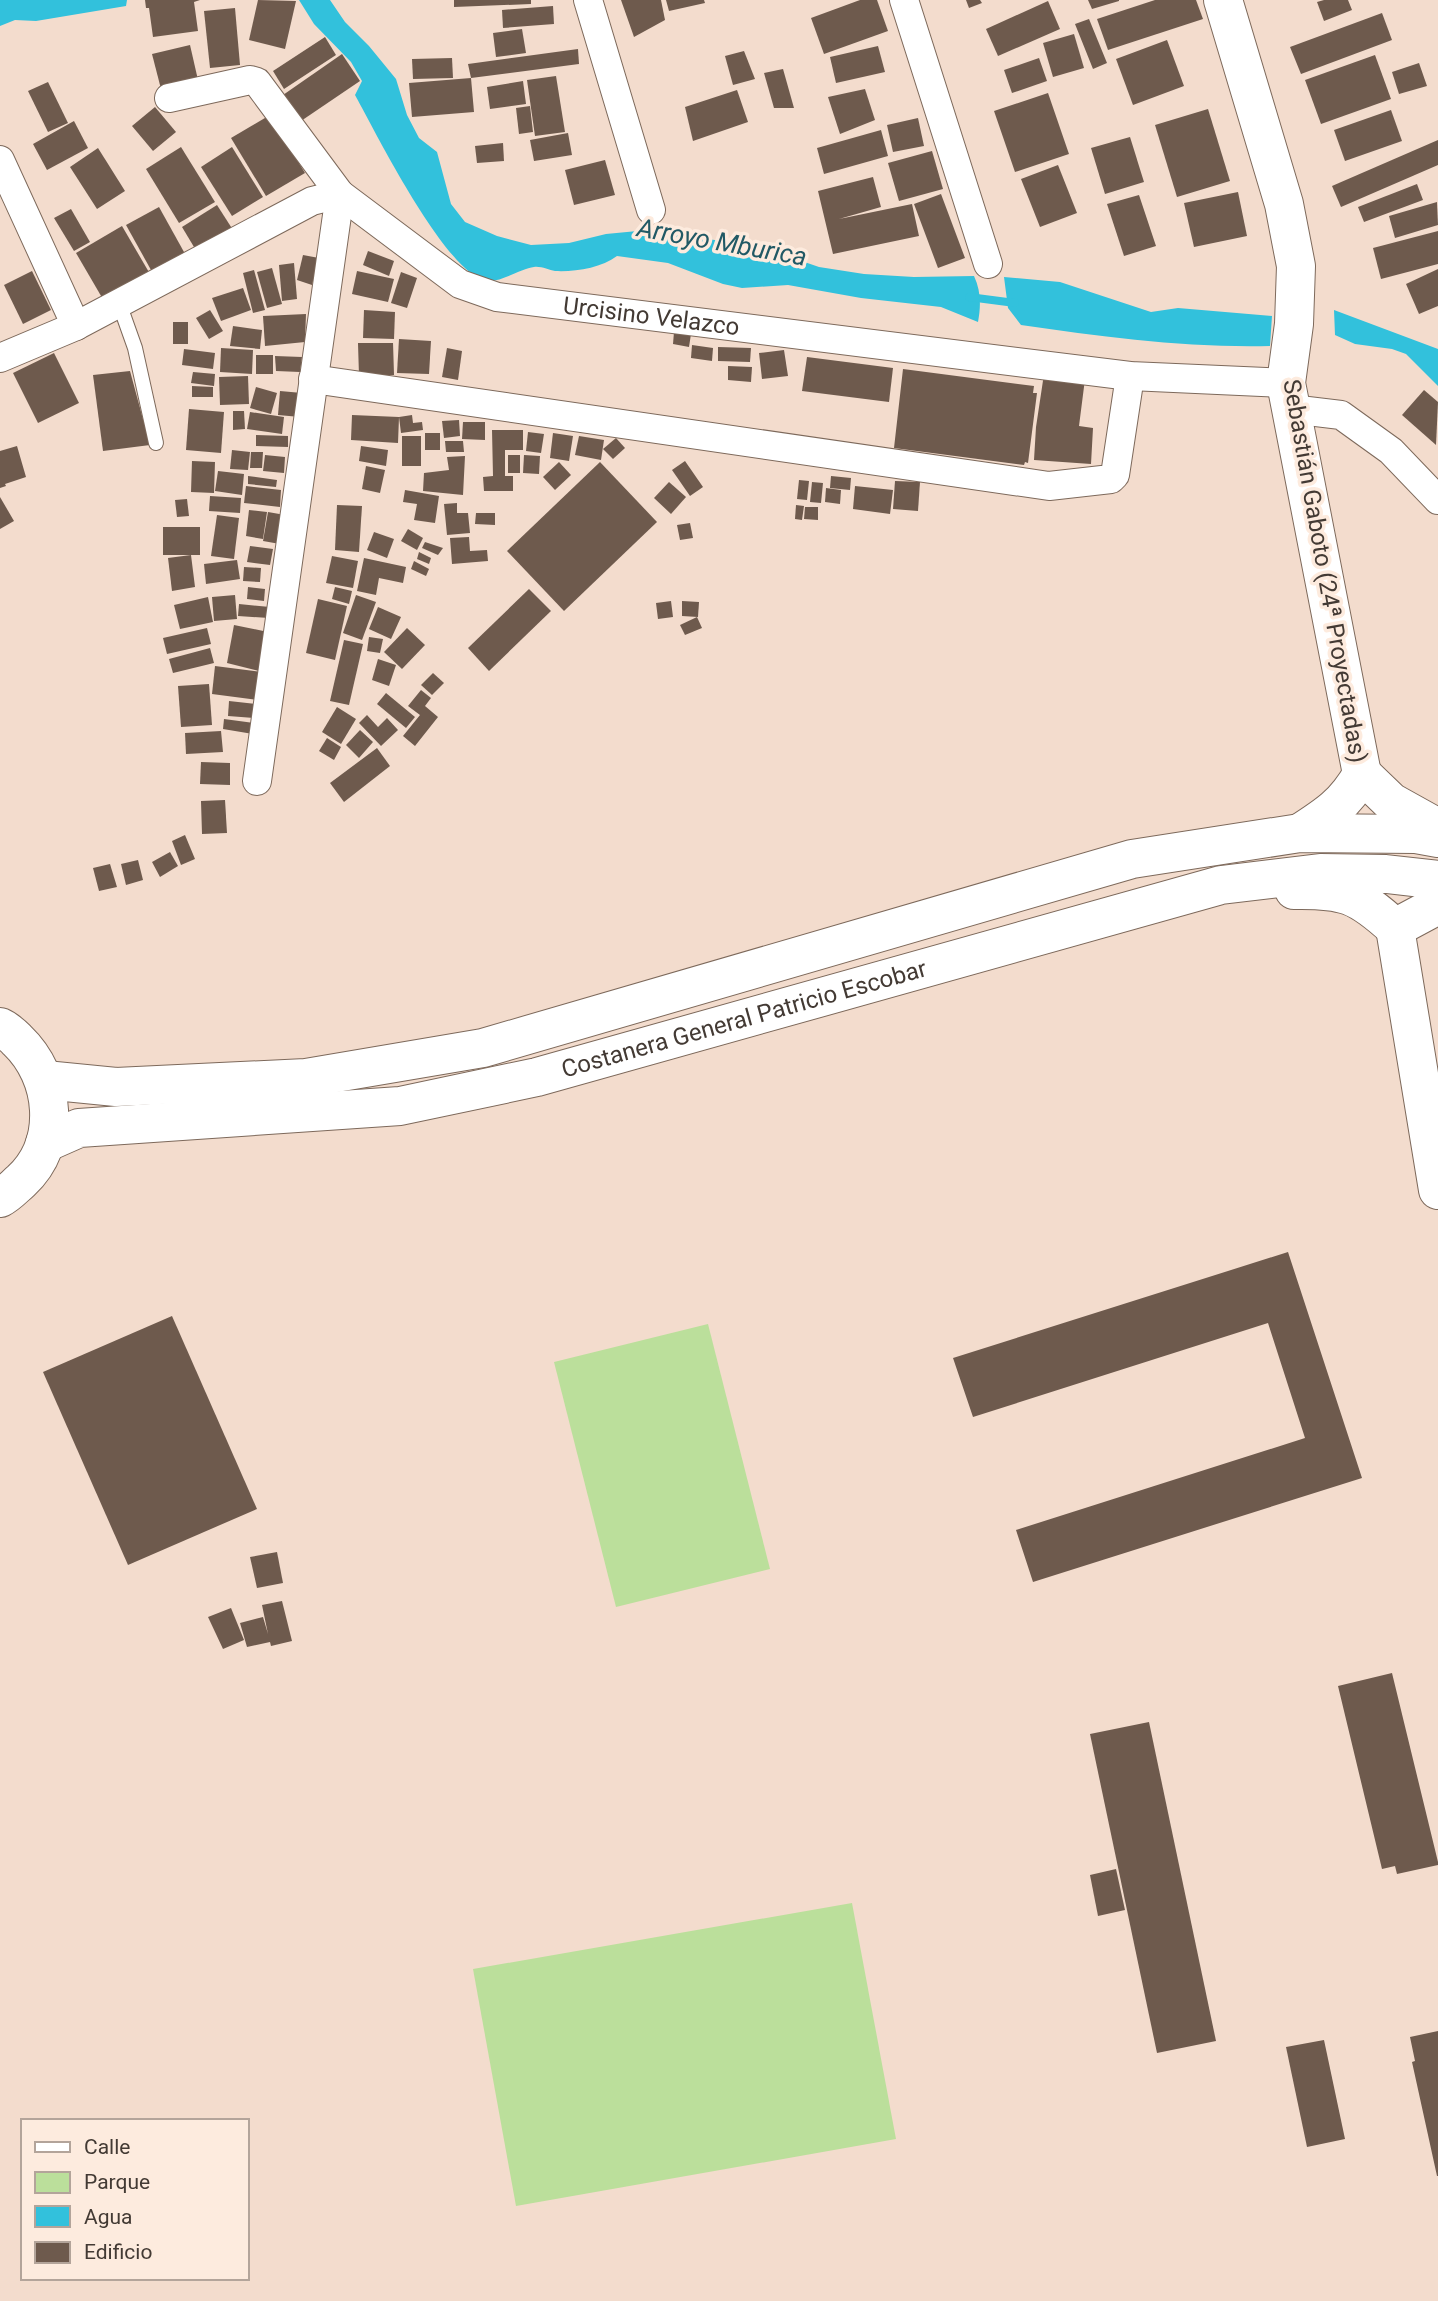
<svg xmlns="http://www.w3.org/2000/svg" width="1438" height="2301" font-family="Roboto,sans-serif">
  <rect width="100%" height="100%" fill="#f3dccd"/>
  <g fill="#bbdf9b">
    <polygon points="708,1324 770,1569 616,1607 554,1362"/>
    <polygon points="852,1903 896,2139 516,2206 473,1969"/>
  </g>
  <g fill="#32c1dc">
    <polygon points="0,0 127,0 126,6 36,21 15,20 0,26"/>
    <path d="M299,0H330L345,22L369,46L396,79L407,115L419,138L437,152L451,204L465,222L497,236L531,245L569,243L606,234L648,230L761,247L819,267L864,274L914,277L974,276C981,291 981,306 978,322L941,307L861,298L788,285L742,288L723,284L668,263L617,256C601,268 575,272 555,271C549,270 541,266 534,267C522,268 502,282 488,281C448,278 375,131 355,95L362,81L351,62L314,24Z"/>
    <path d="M1004,277L1060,282L1151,312L1178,308L1272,316L1270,346C1187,348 1103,337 1021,325L1008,308Z"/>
    <polygon points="1334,310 1438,349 1438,386 1406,354 1392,349 1355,344 1335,335"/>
  </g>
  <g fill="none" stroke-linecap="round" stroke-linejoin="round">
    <polyline stroke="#32c1dc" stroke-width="8" points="969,297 1015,303"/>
  </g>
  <g fill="#6e5a4d">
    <polygon points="145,0 200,0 194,2 198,31 153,37 149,8 146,8"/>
    <polygon points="258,0 296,1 285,49 249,40"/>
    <polygon points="454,0 531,0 531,4 454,7"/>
    <polygon points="621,0 661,0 665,20 634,37"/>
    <polygon points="666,0 704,0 705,3 669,11"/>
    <polygon points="860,0 877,0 888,31 824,54 811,18"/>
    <polygon points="966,0 980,0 982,3 969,8"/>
    <polygon points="1088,0 1119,0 1119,1 1092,9"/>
    <polygon points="1155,0 1196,0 1203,19 1108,50 1097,19"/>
    <polygon points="1324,0 1348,0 1352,10 1324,21 1317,2"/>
    <polygon points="1048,1 1060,29 998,56 986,29"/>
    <polygon points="553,6 554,24 503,28 502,10"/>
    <polygon points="235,8 240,65 210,68 204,11"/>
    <polygon points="1382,13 1392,40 1301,74 1290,47"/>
    <polygon points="1089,19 1107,63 1093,69 1075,24"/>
    <polygon points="522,29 526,53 496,57 493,33"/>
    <polygon points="1074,34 1084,68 1053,77 1043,43"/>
    <polygon points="325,37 336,55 284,89 273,71"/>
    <polygon points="1167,40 1184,86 1133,105 1116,59"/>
    <polygon points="190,45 198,80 161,89 152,54"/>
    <polygon points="878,46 885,72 836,83 830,57"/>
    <polygon points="578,49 579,64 471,78 468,64"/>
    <polygon points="744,51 755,79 733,85 725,56"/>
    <polygon points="342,54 360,81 301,121 283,95"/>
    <polygon points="1375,55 1391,99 1321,124 1305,80"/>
    <polygon points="452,58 453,78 413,79 412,59"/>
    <polygon points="1039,58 1047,81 1012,93 1004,70"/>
    <polygon points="1419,63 1427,86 1399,94 1392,72"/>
    <polygon points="783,69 794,108 774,108 764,73"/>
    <polygon points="556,76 565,132 535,136 527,80"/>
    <polygon points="471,78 474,112 412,117 409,83"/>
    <polygon points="523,81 526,104 490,109 487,87"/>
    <polygon points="48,82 68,123 48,132 28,91"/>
    <polygon points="865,89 875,120 840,134 828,97"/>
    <polygon points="737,90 748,122 693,141 685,107"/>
    <polygon points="1048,93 1069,154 1015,172 994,111"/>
    <polygon points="530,106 533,132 519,134 516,108"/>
    <polygon points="155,107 176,132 153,151 132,126"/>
    <polygon points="1208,109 1230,181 1177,197 1155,125"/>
    <polygon points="1391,110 1402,141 1345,161 1334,130"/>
    <polygon points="270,115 305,173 266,196 231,138"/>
    <polygon points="918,118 924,146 893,152 887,125"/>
    <polygon points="74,121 88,148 47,170 33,144"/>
    <polygon points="881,130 888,156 824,174 817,148"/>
    <polygon points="568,133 572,155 534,161 530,140"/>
    <polygon points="1130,137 1144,182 1105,194 1091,148"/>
    <polygon points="1438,140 1438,165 1341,207 1332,186"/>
    <polygon points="503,143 504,161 477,163 475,146"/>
    <polygon points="181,147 215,202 179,223 146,169"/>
    <polygon points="232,147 263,197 232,216 201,167"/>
    <polygon points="98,148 125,191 97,209 70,167"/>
    <polygon points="932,151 943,189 899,201 888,163"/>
    <polygon points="605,160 615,195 574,205 565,170"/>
    <polygon points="1058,165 1077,213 1040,227 1021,179"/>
    <polygon points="873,177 881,207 839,219 912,204 919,236 833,254 818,191"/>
    <polygon points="1417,184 1423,200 1364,222 1358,207"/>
    <polygon points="1238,192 1247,236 1194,247 1184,203"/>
    <polygon points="941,194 965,258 938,268 914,204"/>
    <polygon points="1139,195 1156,246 1124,256 1107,204"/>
    <polygon points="1437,202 1438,225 1395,238 1389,216"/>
    <polygon points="217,205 233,230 197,252 182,227"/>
    <polygon points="159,207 189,261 156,279 126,225"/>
    <polygon points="71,209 90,242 74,251 54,218"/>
    <polygon points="122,226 150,274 104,301 76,253"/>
    <polygon points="1438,231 1438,264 1381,279 1373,248"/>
    <polygon points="368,251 394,261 389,276 363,265"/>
    <polygon points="303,255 319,258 312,285 297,280"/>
    <polygon points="294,263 297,299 282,301 279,265"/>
    <polygon points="272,268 282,304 267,308 257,272"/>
    <polygon points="1438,269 1438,306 1419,314 1406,284"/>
    <polygon points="254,270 265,310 253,313 243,273"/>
    <polygon points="32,271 51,310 23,324 4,285"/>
    <polygon points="357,271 394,279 388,302 352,294"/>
    <polygon points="401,272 417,278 407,308 391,303"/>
    <polygon points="243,288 251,310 221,321 212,298"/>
    <polygon points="210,310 223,331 209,339 196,318"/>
    <polygon points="364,310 395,312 394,339 363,338"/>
    <polygon points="306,314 305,342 265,346 263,316"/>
    <rect x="173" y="322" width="15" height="22"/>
    <polygon points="233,326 262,330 260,349 230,346"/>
    <polygon points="674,332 691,334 689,347 673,344"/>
    <polygon points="399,339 431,341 429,374 397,373"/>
    <polygon points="358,343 393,343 394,375 359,376"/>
    <polygon points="692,345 713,348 712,361 691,358"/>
    <polygon points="718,347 751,348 750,362 718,361"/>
    <polygon points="221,348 253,350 252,374 220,372"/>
    <polygon points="447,348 462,351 458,380 442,377"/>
    <polygon points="184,349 215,353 213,369 182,365"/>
    <polygon points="784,350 788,376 762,379 759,353"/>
    <polygon points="54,353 79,403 38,423 13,373"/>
    <rect x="256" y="355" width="17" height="19"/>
    <polygon points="275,356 302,357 300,372 276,371"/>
    <polygon points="807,357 893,368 889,402 802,391"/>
    <polygon points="728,366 752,367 751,382 728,380"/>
    <polygon points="903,369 1034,386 1033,393 1037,393 1028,463 1025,462 1024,465 894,448"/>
    <polygon points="130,371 150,445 103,451 93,375"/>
    <polygon points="193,372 215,374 214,386 191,383"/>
    <polygon points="1044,374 1085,379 1079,426 1093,428 1091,464 1034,460 1036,427"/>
    <polygon points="248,376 249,404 220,405 219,377"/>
    <polygon points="192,386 213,387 213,397 192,397"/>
    <polygon points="256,387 277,393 271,414 250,408"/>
    <polygon points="1424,390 1438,402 1436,445 1402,415"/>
    <polygon points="280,391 302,393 300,417 278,415"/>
    <polygon points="189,409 224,412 221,453 186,450"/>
    <polygon points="233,411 244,411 245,429 233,430"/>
    <polygon points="250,412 284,417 282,434 247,429"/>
    <polygon points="352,415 399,417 412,415 413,423 422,422 423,430 401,433 399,417 398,443 351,440"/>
    <polygon points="459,420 460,436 444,438 442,421"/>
    <polygon points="463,422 485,422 485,440 462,439"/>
    <polygon points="492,430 523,430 523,450 505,450 505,476 513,476 513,491 484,491 483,477 493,476"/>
    <polygon points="528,432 544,434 541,453 526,451"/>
    <rect x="425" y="433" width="15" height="17"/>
    <polygon points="553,433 573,436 569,461 550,458"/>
    <polygon points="256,435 288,436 288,447 256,446"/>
    <rect x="402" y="436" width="19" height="30"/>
    <polygon points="579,436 604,440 601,460 575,455"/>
    <polygon points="616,438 625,448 613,459 603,449"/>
    <polygon points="445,441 463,441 464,452 446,452"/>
    <polygon points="17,446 26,477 5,484 6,486 0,488 0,451"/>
    <polygon points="361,446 388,450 386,466 359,461"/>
    <polygon points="232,450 250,452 248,470 230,469"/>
    <polygon points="251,452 263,452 262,468 250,468"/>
    <polygon points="265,455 285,457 284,473 263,471"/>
    <rect x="508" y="455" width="12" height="18"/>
    <polygon points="524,455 540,456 539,474 523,473"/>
    <polygon points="465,456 463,495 423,491 424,473 449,470 447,457"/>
    <polygon points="192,461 215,462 214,493 191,492"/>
    <polygon points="685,461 703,487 690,496 672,470"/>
    <polygon points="559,462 571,475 555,490 543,477"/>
    <polygon points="600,462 657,522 564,611 507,551"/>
    <polygon points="366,466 385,470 380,493 362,489"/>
    <polygon points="218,471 244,474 242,495 215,491"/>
    <polygon points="248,476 277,480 276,487 248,484"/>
    <polygon points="831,476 851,478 850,490 830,488"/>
    <polygon points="799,480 809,481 807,500 797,499"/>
    <polygon points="895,481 920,482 918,511 893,509"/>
    <polygon points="669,482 686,497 671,514 654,498"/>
    <polygon points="812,482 823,483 821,503 810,502"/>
    <polygon points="246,486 281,490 280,507 244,503"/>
    <polygon points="855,486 893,490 890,514 853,509"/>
    <polygon points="826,488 841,490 840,504 825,502"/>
    <polygon points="405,490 439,496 435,523 414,520 417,504 403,502"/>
    <polygon points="210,496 241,498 240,513 209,511"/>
    <polygon points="0,497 14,521 0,529"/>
    <polygon points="187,499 189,516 177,517 175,500"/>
    <polygon points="457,503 457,513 468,513 470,533 447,535 444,504"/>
    <polygon points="337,505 362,506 359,552 335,550"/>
    <polygon points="796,505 804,506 802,520 795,519"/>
    <polygon points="805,507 818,507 818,520 804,519"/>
    <polygon points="249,510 267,512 263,539 246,536"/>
    <polygon points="268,512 285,515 280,544 263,541"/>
    <polygon points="476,513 495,513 495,525 475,524"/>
    <polygon points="217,515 239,518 234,559 211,556"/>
    <polygon points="690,523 693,538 680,540 677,525"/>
    <rect x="163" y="527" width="37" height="28"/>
    <polygon points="408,529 423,538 417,550 401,541"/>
    <polygon points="374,532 394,539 387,558 367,550"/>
    <polygon points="469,537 470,551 487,550 488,561 452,564 450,538"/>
    <polygon points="425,542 443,548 438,555 422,548"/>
    <polygon points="250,546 273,549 270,565 247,562"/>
    <polygon points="419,552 431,558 429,564 417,559"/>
    <polygon points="191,555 195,587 172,591 168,558"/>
    <polygon points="332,556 358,561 353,588 326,583"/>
    <polygon points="364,558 406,567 403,583 379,578 376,595 357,591"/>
    <polygon points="237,560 240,579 206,584 204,564"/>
    <polygon points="414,561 429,569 426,576 411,569"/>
    <polygon points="244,567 261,568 260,582 243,581"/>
    <polygon points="248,587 265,589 264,601 247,599"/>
    <polygon points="335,587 352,591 349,604 332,599"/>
    <polygon points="529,589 551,611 489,671 468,648"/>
    <polygon points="235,595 237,619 214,621 212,597"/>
    <polygon points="356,595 376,602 362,640 343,633"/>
    <polygon points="208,597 213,622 180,629 174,605"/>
    <polygon points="318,599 347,606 335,660 306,653"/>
    <polygon points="671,601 673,617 658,619 656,603"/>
    <polygon points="682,601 699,602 698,617 682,616"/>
    <polygon points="239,604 270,607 269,618 238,616"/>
    <polygon points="378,607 401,617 391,639 369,629"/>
    <polygon points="697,617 702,628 685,635 680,625"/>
    <polygon points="234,625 268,632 259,671 227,663"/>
    <polygon points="207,628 211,644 167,654 163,638"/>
    <polygon points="407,628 425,645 402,669 384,652"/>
    <polygon points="369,637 383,639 380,653 367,651"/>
    <polygon points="344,640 363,644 349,705 330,701"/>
    <polygon points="210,648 214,663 173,673 169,659"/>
    <polygon points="378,659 396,665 389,686 372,680"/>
    <polygon points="215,666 262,672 258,700 212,694"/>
    <polygon points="433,673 444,683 432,695 421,685"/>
    <polygon points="209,684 212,725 181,727 178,686"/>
    <polygon points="421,690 431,698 425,706 438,717 415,746 403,736 420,715 408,706"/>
    <polygon points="386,693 415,717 406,728 377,704"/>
    <polygon points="229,701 256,704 254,718 228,716"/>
    <polygon points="337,707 356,719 341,744 322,732"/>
    <polygon points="367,715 378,727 387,718 398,730 381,746 359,723"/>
    <polygon points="224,719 254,723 253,734 223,729"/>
    <polygon points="360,730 373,742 359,758 346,745"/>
    <polygon points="221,731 223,752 186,754 185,733"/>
    <polygon points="327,738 341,747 334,760 319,751"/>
    <polygon points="377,748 390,766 344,802 330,783"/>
    <polygon points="201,762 230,763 230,785 200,784"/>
    <polygon points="225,800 227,833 202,834 201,801"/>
    <polygon points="185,835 195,859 181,865 172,841"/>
    <polygon points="170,852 178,866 160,877 152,862"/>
    <polygon points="138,860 143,880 126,885 121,864"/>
    <polygon points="110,864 117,887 99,891 93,868"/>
    <polygon points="1288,1252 1362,1478 1033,1582 1016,1530 1305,1438 1268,1323 973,1417 953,1358"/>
    <polygon points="172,1316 257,1509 128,1565 43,1372"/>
    <polygon points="277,1552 283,1583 257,1588 250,1557"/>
    <polygon points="282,1601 292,1641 271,1646 270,1642 247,1647 240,1623 263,1617 268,1634 262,1605"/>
    <polygon points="231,1608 244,1640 223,1649 208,1617"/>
    <polygon points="1392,1673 1438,1862 1438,1865 1397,1874 1395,1866 1382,1869 1338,1686"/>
    <polygon points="1149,1722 1216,2041 1157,2053 1090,1734"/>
    <polygon points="1116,1869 1125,1910 1098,1916 1090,1875"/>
    <polygon points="1438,2031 1438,2176 1437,2176 1412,2062 1415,2061 1410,2037"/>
    <polygon points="1324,2040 1345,2139 1307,2147 1286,2047"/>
  </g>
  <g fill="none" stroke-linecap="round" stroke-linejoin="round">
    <defs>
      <polyline id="lane" points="119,303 135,348 156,443"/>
      <g id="street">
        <polyline points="588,0 651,210"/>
        <polyline points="904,0 988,264"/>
        <polyline points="169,98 250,80 257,82 340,194 257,781"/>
        <polyline points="0,160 76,326"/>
        <path id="s1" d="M0,358L76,326L312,201L340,194L460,284L497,297L1130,376L1286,383"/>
        <polyline points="313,379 1049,486 1111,479 1115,475 1130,376"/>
        <polyline points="1291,409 1341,415 1391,451 1438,500"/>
      </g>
      <g id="secondary">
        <polyline points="1223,0 1284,204 1296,266 1294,324 1286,383 1362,774"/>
        <polyline points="1362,774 1391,802 1438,828"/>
        <path d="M1300,833C1328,815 1345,804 1362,774"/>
        <path d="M1294,890C1344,889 1358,894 1395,928"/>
        <polyline points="1395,928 1438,1190"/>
        <polyline points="1395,928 1438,905"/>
      </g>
      <g id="highway">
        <path d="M0,1027C7,1030 12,1035 17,1040C56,1077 62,1143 21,1181C14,1187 8,1194 0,1198"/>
        <polyline points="45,1080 116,1087 306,1078 483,1048 1132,859 1300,833 1416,834 1438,838"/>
        <path id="s2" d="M45,1143L79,1128L400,1106L537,1077L1221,885L1320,873L1386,874L1438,880"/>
      </g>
    </defs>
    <use href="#lane" stroke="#7d695b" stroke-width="16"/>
    <use href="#street" stroke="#7d695b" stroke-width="30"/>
    <use href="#secondary" stroke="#7d695b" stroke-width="40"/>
    <use href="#highway" stroke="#7d695b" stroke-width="40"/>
    <use href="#lane" stroke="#fff" stroke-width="14"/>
    <use href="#street" stroke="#fff" stroke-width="28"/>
    <use href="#secondary" stroke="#fff" stroke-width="38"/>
    <use href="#highway" stroke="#fff" stroke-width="38"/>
  </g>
  <g text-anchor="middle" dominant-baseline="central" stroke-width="7" stroke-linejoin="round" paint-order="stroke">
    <g font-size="24" fill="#433a34" stroke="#fdebde">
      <text stroke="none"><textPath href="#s1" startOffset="723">Urcisino Velazco</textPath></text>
      <text transform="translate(1325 571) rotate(80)">Sebastián Gaboto (24ª Proyectadas)</text>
      <text stroke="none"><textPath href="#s2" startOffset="714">Costanera General Patricio Escobar</textPath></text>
    </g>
    <g font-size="26" font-style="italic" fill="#215965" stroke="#fdebde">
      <text transform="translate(722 242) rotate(10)">Arroyo Mburica</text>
    </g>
  </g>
  <rect x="21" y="2119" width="228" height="161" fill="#fdebde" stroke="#b3a49a" stroke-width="2"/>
  <rect x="35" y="2142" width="35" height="10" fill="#ffffff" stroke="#b3a49a" stroke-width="2"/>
  <text x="84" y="2154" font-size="21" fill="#433a34">Calle</text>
  <rect x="35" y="2172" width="35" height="21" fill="#bbdf9b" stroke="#b3a49a" stroke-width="2"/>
  <text x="84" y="2189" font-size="21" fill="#433a34">Parque</text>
  <rect x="35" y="2206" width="35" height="21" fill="#32c1dc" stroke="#b3a49a" stroke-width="2"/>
  <text x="84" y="2224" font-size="21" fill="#433a34">Agua</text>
  <rect x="35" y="2242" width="35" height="21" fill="#6e5a4d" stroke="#b3a49a" stroke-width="2"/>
  <text x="84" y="2259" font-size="21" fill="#433a34">Edificio</text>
</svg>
